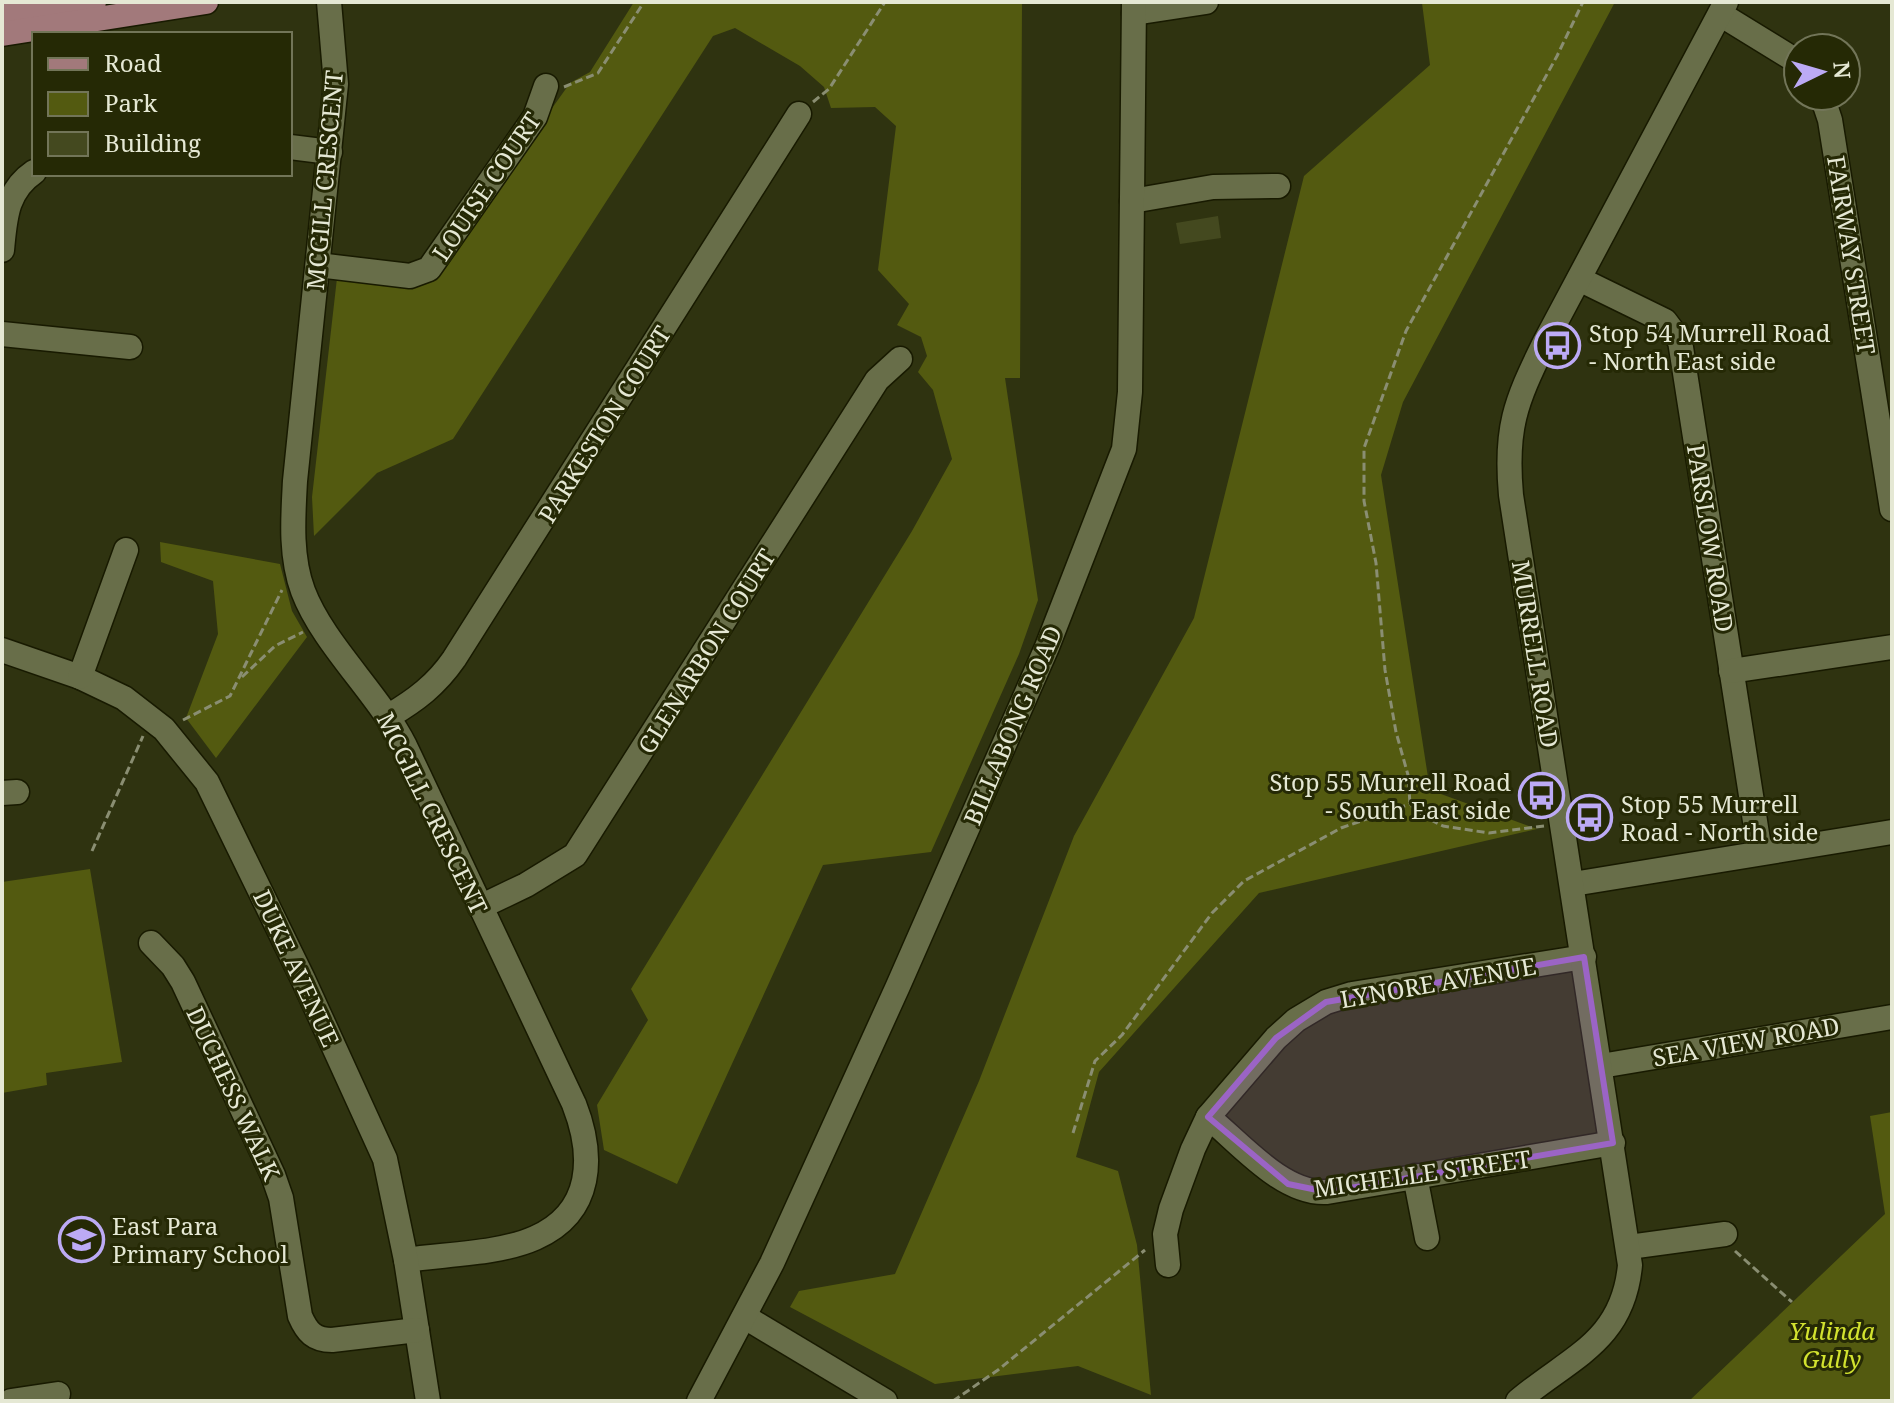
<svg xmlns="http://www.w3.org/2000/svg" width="1894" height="1403" font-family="'Noto Serif',serif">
  <rect width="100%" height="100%" fill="#2f3310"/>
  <g fill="#535a10">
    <polygon points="634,2 1022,2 1020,378 1005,378 1038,600 1019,654 931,852 823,865 677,1184 604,1150 597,1105 648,1020 631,989 912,531 952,459 933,390 918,372 927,356 921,337 897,325 909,304 878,270 896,126 875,107 831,108 824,87 800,66 735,28 713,36 453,439 377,473 314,536 312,497 337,278 419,286 432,276 570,83 590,72"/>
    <polygon points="1425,2 1615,2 1403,402 1381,475 1430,790 1537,829 1259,893 1099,1072 1076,1157 1118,1171 1137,1245 1151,1395 1078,1366 935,1384 790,1307 799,1291 895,1274 979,1081 1074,836 1194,618 1304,176 1430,65 1422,3"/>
    <polygon points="160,542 280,564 292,611 307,637 216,758 186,718 218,634 213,581 161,562"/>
    <polygon points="90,869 122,1062 46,1073 47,1085 2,1093 2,882"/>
    <polygon points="1892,1112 1892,1401 1689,1401 1885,1214 1870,1116"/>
  </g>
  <polygon fill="#44491f" points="1218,216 1221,238 1180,244 1176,223"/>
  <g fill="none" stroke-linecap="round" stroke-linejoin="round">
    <defs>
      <g id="minor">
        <path d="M329,2L336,84L295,481C293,517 290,556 303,591C323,644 378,693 405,746L574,1104C594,1155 594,1212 535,1238C499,1254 446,1254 406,1260"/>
        <polyline points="1134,13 1206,2"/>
        <polyline points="1720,14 1798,62"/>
        <polyline points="1822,96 1830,120 1892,509"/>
        <polyline points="290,147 330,152"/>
        <polyline points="1132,201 1213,187 1278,186"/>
        <path d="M2,250C5,219 6,191 34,172"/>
        <polyline points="318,265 410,276 429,269 535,117 546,86"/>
        <polyline points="1579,279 1665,321 1680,341 1760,853"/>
        <polyline points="2,334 130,347"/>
        <polyline points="2,650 80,677 124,698 164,729 207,782 303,979 385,1159 406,1260 428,1401"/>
        <polyline points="1731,671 1892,647"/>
        <polyline points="80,677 126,550"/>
        <path d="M389,716C416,700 436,685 454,659L799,114"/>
        <polyline points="2,793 17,792"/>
        <polyline points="1573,884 1892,832"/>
        <polyline points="480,907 526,885 575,855 877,380 900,359"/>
        <path d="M151,943L173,966L183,982L273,1175L281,1198L300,1316C307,1332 314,1340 332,1340L417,1330"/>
        <polyline points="1601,1066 1892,1017"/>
        <path d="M1208,1117C1240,1143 1283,1195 1327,1192L1613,1143"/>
        <polyline points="1415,1176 1427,1238"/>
        <polyline points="1629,1247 1725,1234"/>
        <polyline points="1168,1265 1165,1234 1171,1209 1193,1149 1208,1117 1276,1038 1296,1020 1326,1002 1352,994 1584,957"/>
        <polyline points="745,1317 885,1401"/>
        <polyline points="11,1401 58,1394"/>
        <polyline points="699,1401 772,1263 898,986 1047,647 1124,449 1130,392 1134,2"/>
        <path d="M1518,1401C1570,1357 1623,1342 1630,1265L1511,495C1505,429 1515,403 1544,344L1726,2"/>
      </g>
      <g id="major">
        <polyline points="2,15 94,2"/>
        <polyline points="2,34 206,2"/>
      </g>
    </defs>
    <use href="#minor" stroke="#181a00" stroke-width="27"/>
    <use href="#major" stroke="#181a00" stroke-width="27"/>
    <g stroke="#8a8e72" stroke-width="3" stroke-dasharray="8 4" stroke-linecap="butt">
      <polyline points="564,87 598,73 644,2"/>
      <polyline points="813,102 829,89 885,2"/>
      <polyline points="242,677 275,646 303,632"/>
      <polyline points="183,720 230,696 282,590"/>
      <polyline points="1544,826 1489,833 1443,826 1417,813 1410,804 1408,775 1396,732 1385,670 1376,563 1364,501 1364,448 1406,331 1557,56 1583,2"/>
      <polyline points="92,851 143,736"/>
      <polyline points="1073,1133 1095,1061 1122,1035 1212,913 1244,881 1341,828 1410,804"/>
      <polyline points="1735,1251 1792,1302"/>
      <polyline points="953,1401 998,1370 1145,1250"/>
    </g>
    <use href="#minor" stroke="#686e49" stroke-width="24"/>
    <use href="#major" stroke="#a2797b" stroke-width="24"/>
  </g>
  <path fill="#9b64c5" fill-opacity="0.2" stroke="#9b64c5" stroke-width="6" stroke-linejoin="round" d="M1584,957L1613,1143L1327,1192L1288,1184L1208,1117L1276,1038L1326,1002Z"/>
  <defs>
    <symbol id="bus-ring" viewBox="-11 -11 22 22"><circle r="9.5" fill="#252905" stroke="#bcaaf5" stroke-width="1.5"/><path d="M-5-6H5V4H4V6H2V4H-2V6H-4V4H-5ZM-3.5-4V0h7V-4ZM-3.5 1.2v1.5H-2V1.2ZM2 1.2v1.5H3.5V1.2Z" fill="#bcaaf5"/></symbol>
    <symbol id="school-ring" viewBox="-11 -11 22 22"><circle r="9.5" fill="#252905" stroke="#bcaaf5" stroke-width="1.5"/><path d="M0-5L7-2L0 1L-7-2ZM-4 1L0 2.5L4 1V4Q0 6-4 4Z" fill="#bcaaf5"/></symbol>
  </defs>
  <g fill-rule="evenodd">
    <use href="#bus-ring" x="1532" y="320" width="51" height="51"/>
    <use href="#bus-ring" x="1516" y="770" width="51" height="51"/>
    <use href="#bus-ring" x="1564" y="792" width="51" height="51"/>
    <use href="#school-ring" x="56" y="1214" width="51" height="51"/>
  </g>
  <g text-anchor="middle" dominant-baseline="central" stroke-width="6" stroke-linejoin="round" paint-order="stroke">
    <g font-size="24" fill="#e5e8d4" stroke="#252905">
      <text transform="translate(324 180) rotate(-85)">MCGILL CRESCENT</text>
      <text transform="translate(486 186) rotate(-56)">LOUISE COURT</text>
      <text transform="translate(1852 255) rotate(81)">FAIRWAY STREET</text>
      <text transform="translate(604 424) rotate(-58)">PARKESTON COURT</text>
      <text transform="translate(1711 538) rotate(81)">PARSLOW ROAD</text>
      <text transform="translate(706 651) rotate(-58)">GLENARBON COURT</text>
      <text transform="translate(1536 654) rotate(81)">MURRELL ROAD</text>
      <text transform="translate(1012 725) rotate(-67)">BILLABONG ROAD</text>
      <text transform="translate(433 813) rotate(64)">MCGILL CRESCENT</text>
      <text transform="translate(297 968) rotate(65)">DUKE AVENUE</text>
      <text transform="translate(1438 982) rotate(-10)">LYNORE AVENUE</text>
      <text transform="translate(1746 1041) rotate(-10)">SEA VIEW ROAD</text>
      <text transform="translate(234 1093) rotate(65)">DUCHESS WALK</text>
      <text transform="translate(1422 1173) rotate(-8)">MICHELLE STREET</text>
    </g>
    <g font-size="24" fill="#e5e8d4" stroke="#252905" text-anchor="start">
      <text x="1589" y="332">Stop 54 Murrell Road<tspan x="1589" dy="28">- North East side</tspan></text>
      <text x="1511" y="781" text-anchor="end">Stop 55 Murrell Road<tspan x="1511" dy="28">- South East side</tspan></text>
      <text x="1621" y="803">Stop 55 Murrell<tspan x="1621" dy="28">Road - North side</tspan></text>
      <text x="112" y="1225">East Para<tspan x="112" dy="28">Primary School</tspan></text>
    </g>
    <g font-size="24" font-style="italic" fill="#d2e22f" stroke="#252905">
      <text x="1832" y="1330">Yulinda<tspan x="1832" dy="28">Gully</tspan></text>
    </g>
  </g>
  <rect width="1894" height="1403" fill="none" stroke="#e5e8d4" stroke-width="8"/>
  <rect x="32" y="32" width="260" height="144" fill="#252905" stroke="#727558" stroke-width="2"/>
  <rect x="48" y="58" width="40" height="12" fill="#a2797b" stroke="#727558" stroke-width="2"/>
  <text x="104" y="72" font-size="24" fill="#e5e8d4">Road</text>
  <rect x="48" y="92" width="40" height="24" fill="#535a10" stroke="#727558" stroke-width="2"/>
  <text x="104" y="112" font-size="24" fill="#e5e8d4">Park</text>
  <rect x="48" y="132" width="40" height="24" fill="#44491f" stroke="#727558" stroke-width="2"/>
  <text x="104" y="152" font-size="24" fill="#e5e8d4">Building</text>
  <g transform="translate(1822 72) rotate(85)"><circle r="38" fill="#252905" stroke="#727558" stroke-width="2"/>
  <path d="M0-6L14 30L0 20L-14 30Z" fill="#bcaaf5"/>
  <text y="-12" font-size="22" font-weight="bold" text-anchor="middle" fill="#e5e8d4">N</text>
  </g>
</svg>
